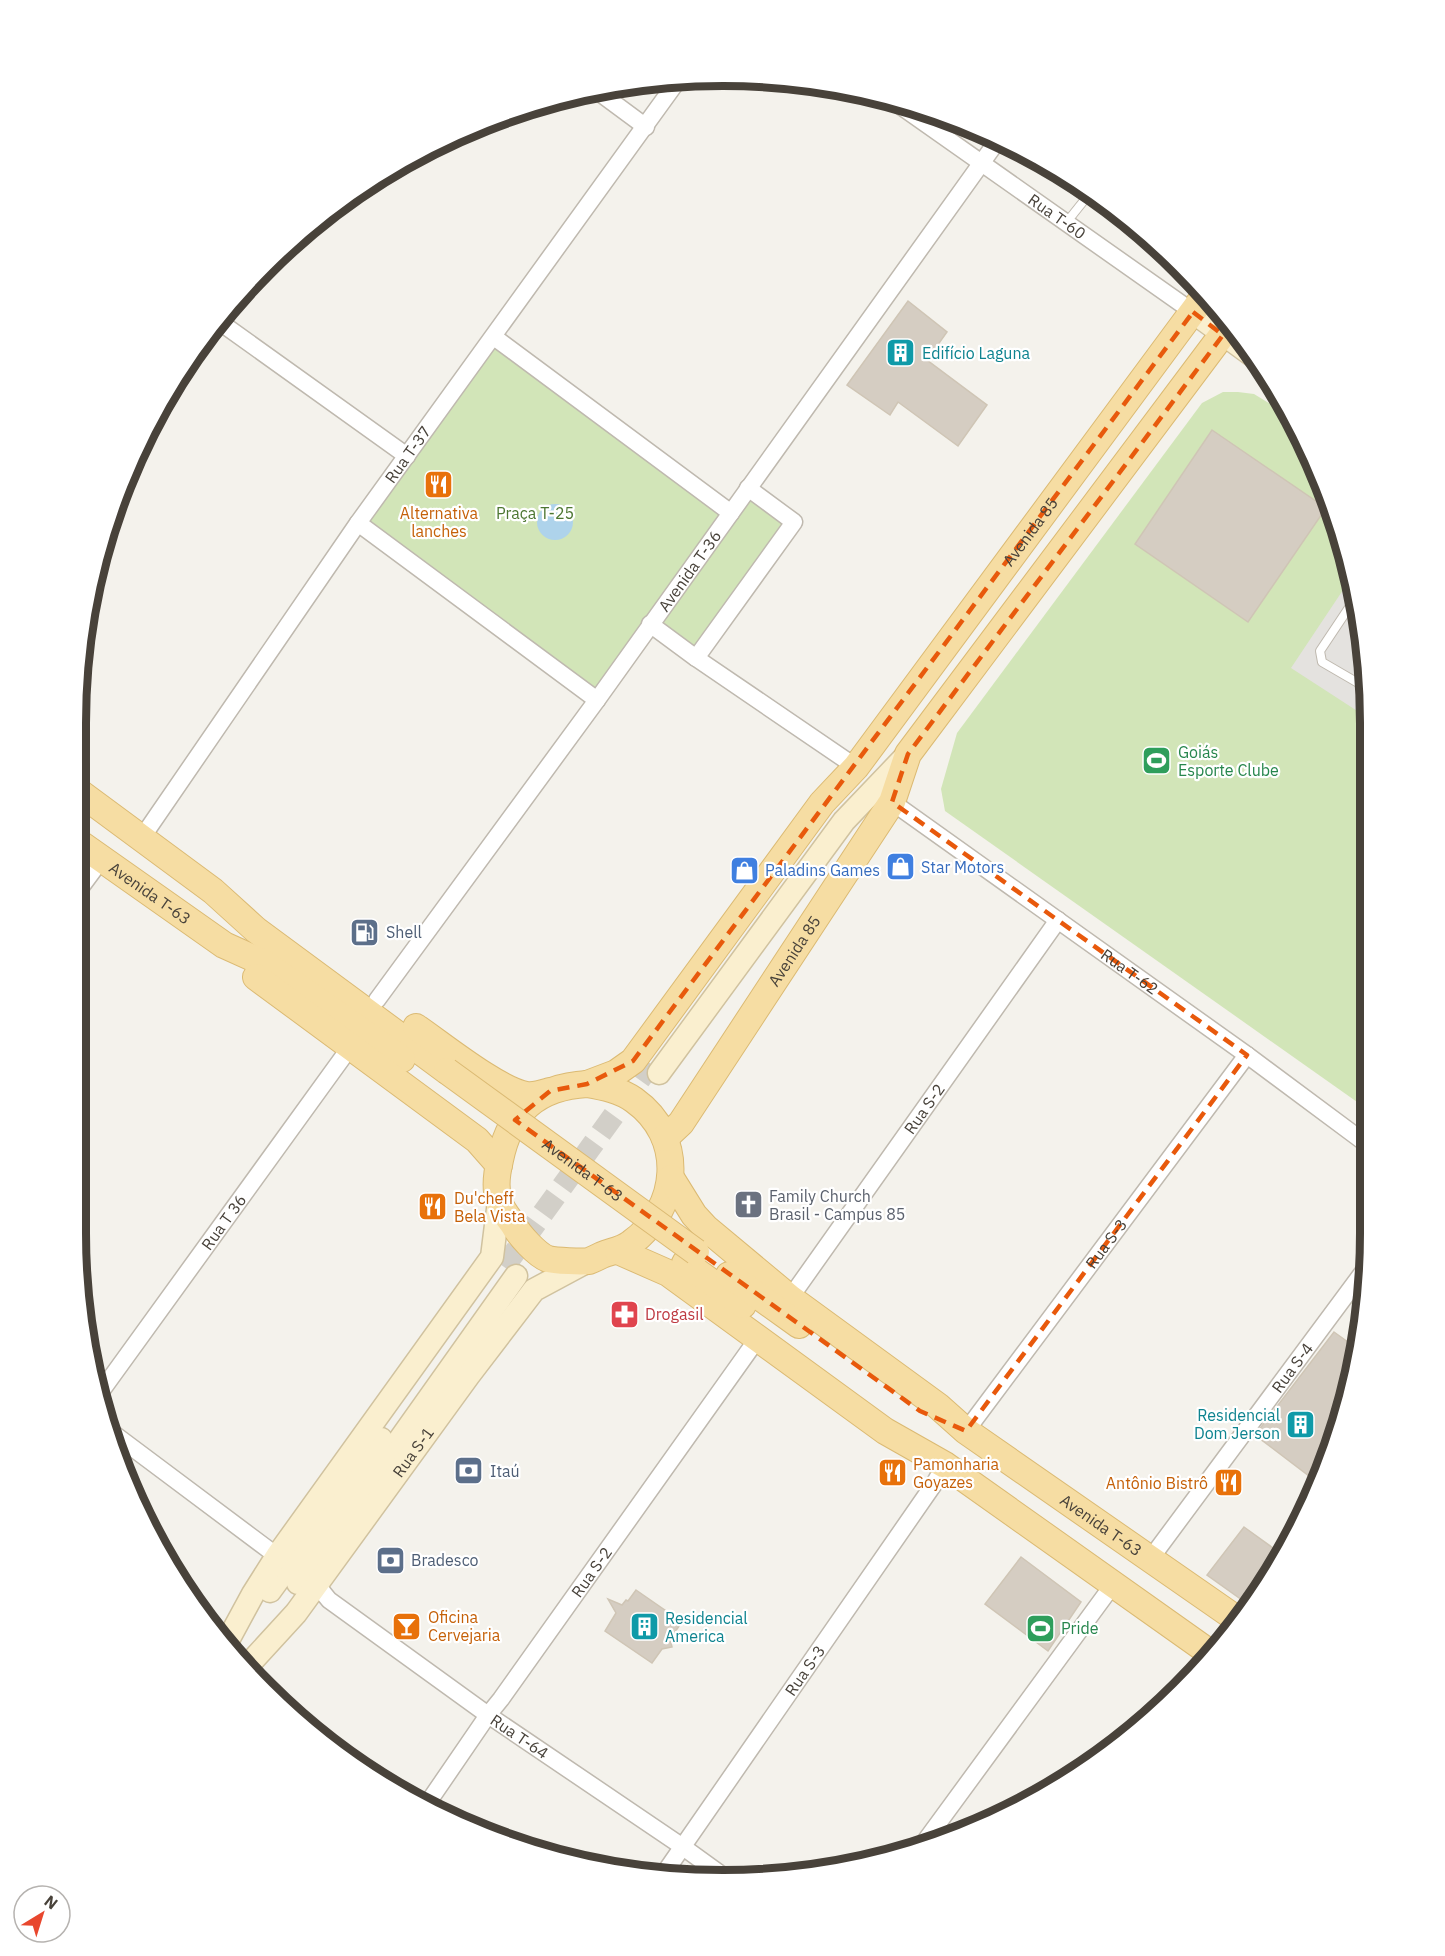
<svg xmlns="http://www.w3.org/2000/svg" width="1445" height="1956" font-family="'IBM Plex Sans',sans-serif">
  <rect width="100%" height="100%" fill="#f4f2ec"/>
  <g fill="#d2e5b8">
    <polygon points="1017,148 1046,162 1083,188 1074,194 1015,151"/>
    <polygon points="494,339 722,515 596,697 363,523"/>
    <polygon points="1223,392 1238,392 1254,394 1285,413 1321,474 1364,638 1367,1109 945,811 941,789 957,733 1202,403"/>
    <polygon points="750,498 786,524 695,648 659,622"/>
    <polygon points="1369,1276 1362,1311 1349,1302"/>
  </g>
  <polygon fill="#e4e2df" points="1349,581 1364,638 1365,716 1291,668"/>
  <circle fill="#aed3eb" cx="555" cy="522" r="18"/>
  <g fill="#d5cdc2" stroke="#cfc5b5" stroke-width="1.5">
    <polygon points="908,301 947,332 927,360 987,405 958,446 898,402 890,415 847,385"/>
    <polygon points="1212,430 1326,508 1248,622 1135,544"/>
    <polygon points="1334,1332 1355,1347 1336,1441 1317,1482 1255,1435"/>
    <polygon points="1244,1527 1284,1556 1249,1605 1207,1575"/>
    <polygon points="1021,1557 1081,1602 1048,1651 985,1604"/>
    <polygon points="636,1590 682,1622 670,1639 672,1647 662,1649 652,1663 605,1631 616,1613 608,1599 622,1605 626,1600 628,1601"/>
  </g>
  <g fill="none" stroke-linecap="round" stroke-linejoin="round">
    <polyline stroke="#d2cfc8" stroke-width="22" stroke-dasharray="22 11" stroke-linecap="butt" points="504,1267 651,1064"/>
    <defs>
      <g id="service">
        <polyline points="1066,223 1090,193"/>
        <polyline points="1354,600 1320,651 1322,662 1365,687"/>
      </g>
      <g id="minor">
        <polyline points="596,90 646,127"/>
        <path id="s1" d="M892,100L1193,312"/>
        <polyline points="217,320 407,456"/>
        <polyline points="494,337 731,513"/>
        <polyline points="358,523 597,700"/>
        <polyline points="650,624 696,658 856,767"/>
        <polyline points="696,658 794,522 748,488"/>
        <path id="s2" d="M892,802L1247,1055L1368,1145"/>
        <path id="s3" d="M141,839L358,523L681,76"/>
        <polyline points="75,895 101,860"/>
        <path id="s4" d="M377,1000L597,700L998,140"/>
        <path id="s5" d="M790,1298L1058,920"/>
        <path id="s6" d="M97,1397L351,1046"/>
        <polyline points="106,1428 277,1556"/>
        <path id="s7" d="M966,1431L1247,1055"/>
        <path id="s8" d="M1151,1558L1369,1264"/>
        <path id="s9" d="M316,1584L329,1600L488,1715L683,1847L730,1881"/>
        <path id="s10" d="M425,1807L488,1715L501,1699L758,1338"/>
        <polyline points="923,1844 1112,1586"/>
        <path id="s11" d="M663,1875L934,1484L945,1465"/>
      </g>
      <g id="secondary">
        <polyline points="1193,312 1252,355"/>
        <polyline points="659,1073 844,821 908,754"/>
        <polyline points="298,1583 516,1276"/>
        <polyline points="270,1591 381,1439"/>
        <polyline points="227,1642 253,1594 277,1556 492,1257 499,1201"/>
        <path id="s12" d="M252,1661L296,1613L469,1375L534,1290L588,1261"/>
      </g>
      <g id="primary">
        <polyline points="75,789 213,891 256,930 447,1071"/>
        <path id="s13" d="M75,840L224,945L264,963L402,1059"/>
        <polyline points="256,977 477,1140 499,1165"/>
        <path d="M416,1027C441,1044 499,1091 527,1095C534,1096 543,1093 550,1091"/>
        <path id="s14" d="M587,1084L616,1073L633,1061L822,803L856,767L1205,295"/>
        <path d="M587,1084C604,1087 620,1090 634,1100C686,1137 680,1208 631,1243C622,1250 612,1251 602,1255C598,1257 594,1259 589,1261C583,1262 555,1261 548,1259C537,1255 519,1235 513,1224C508,1217 501,1209 499,1201C495,1189 497,1172 500,1160C510,1111 537,1087 587,1084Z"/>
        <path id="s15" d="M665,1138L681,1123L892,802L908,754L1231,323"/>
        <path id="s16" d="M671,1178L694,1215L706,1228L790,1298L938,1406L966,1431L1238,1620"/>
        <polyline points="618,1251 668,1273 885,1431 945,1465 1213,1655"/>
        <polyline points="685,1263 743,1305"/>
        <polyline points="729,1275 799,1325"/>
      </g>
    </defs>
    <use href="#service" stroke="#bfb9af" stroke-width="10"/>
    <use href="#minor" stroke="#bfb9af" stroke-width="19"/>
    <use href="#secondary" stroke="#d0c29f" stroke-width="25"/>
    <use href="#primary" stroke="#dbba73" stroke-width="28"/>
    <use href="#service" stroke="#fff" stroke-width="8"/>
    <use href="#minor" stroke="#fff" stroke-width="16"/>
    <use href="#secondary" stroke="#faefcf" stroke-width="22"/>
    <use href="#primary" stroke="#f6dda3" stroke-width="26"/>
    <defs>
      <g id="primary-bridge">
        <path id="s17" d="M447,1071L696,1252"/>
      </g>
    </defs>
    <use href="#primary-bridge" stroke="#dbba73" stroke-width="28" stroke-linecap="butt"/>
    <use href="#primary-bridge" stroke="#f6dda3" stroke-width="26"/>
  </g>
  <path fill="none" stroke="#e8590c" stroke-width="4.5" stroke-dasharray="12 8" stroke-linejoin="round" d="M1193,312L1223,335L908,754L892,802L1247,1055L966,1431L920,1411L515,1120L550,1091L587,1084L633,1061Z"/>
  <defs>
    <symbol id="building-square" viewBox="-11 -11 22 22"><rect x="-9" y="-9" width="18" height="18" rx="4" fill="#0f9aa8" stroke="#fff"/><path d="M-4-6H4V6H1V3H-1V6H-4ZM-2.5-4.3h1.7v1.8h-1.7ZM.8-4.3h1.7v1.8H.8ZM-2.5-1h1.7V.8h-1.7ZM.8-1h1.7V.8H.8Z" fill="#fff"/></symbol>
    <symbol id="restaurant-square" viewBox="-11 -11 22 22"><rect x="-9" y="-9" width="18" height="18" rx="4" fill="#e8710a" stroke="#fff"/><path d="M-5-6h1v4h1v-4h1v4h1v-4h1v5L-1.5 .5V6h-2V.5L-5-1ZM5-6V6H3V1.5H1.5Q1.5-4 5-6Z" fill="#fff"/></symbol>
    <symbol id="stadium-square" viewBox="-11 -11 22 22"><rect x="-9" y="-9" width="18" height="18" rx="4" fill="#2e9e5b" stroke="#fff"/><path d="M0-5a6.5 5 0 1 0 0 10a6.5 5 0 1 0 0-10ZM-3.5-1.8h7v3.6h-7Z" fill="#fff"/></symbol>
    <symbol id="shop-square" viewBox="-11 -11 22 22"><rect x="-9" y="-9" width="18" height="18" rx="4" fill="#3f7fe0" stroke="#fff"/><path d="M-5-2.5h2.3a2.7 3.5 0 0 1 5.4 0H5L5.5 6h-11ZM-1.5-2.5h3a1.5 2.3 0 0 0-3 0Z" fill="#fff"/></symbol>
    <symbol id="fuel-square" viewBox="-11 -11 22 22"><rect x="-9" y="-9" width="18" height="18" rx="4" fill="#5c6f8a" stroke="#fff"/><path d="M-5.5-6h7V0h2V4h1.3V-2.5L3-4.5l.8-.8L6-3V5H2.5V1h-1V6h-7ZM-4.2-4.7v3.2H.2V-4.7Z" fill="#fff"/></symbol>
    <symbol id="church-square" viewBox="-11 -11 22 22"><rect x="-9" y="-9" width="18" height="18" rx="4" fill="#6b7280" stroke="#fff"/><path d="M-1.2-6h2.4v3.5h3.3v2.4h-3.3V6h-2.4V-.1h-3.3v-2.4h3.3Z" fill="#fff"/></symbol>
    <symbol id="pharmacy-square" viewBox="-11 -11 22 22"><rect x="-9" y="-9" width="18" height="18" rx="4" fill="#e0444e" stroke="#fff"/><path d="M-2-6h4v4h4v4h-4v4h-4v-4h-4v-4h4Z" fill="#fff"/></symbol>
    <symbol id="bank-square" viewBox="-11 -11 22 22"><rect x="-9" y="-9" width="18" height="18" rx="4" fill="#5c6f8a" stroke="#fff"/><path d="M-6-4H6V4H-6ZM0-2.3a2.3 2.3 0 1 0 0 4.6a2.3 2.3 0 1 0 0-4.6Z" fill="#fff"/></symbol>
    <symbol id="bar-square" viewBox="-11 -11 22 22"><rect x="-9" y="-9" width="18" height="18" rx="4" fill="#e8710a" stroke="#fff"/><path d="M-6-5H6L.8 .8V4.5H3.5V6h-7V4.5H-.8V.8Z" fill="#fff"/></symbol>
  </defs>
  <g fill-rule="evenodd">
    <use href="#building-square" x="884" y="336" width="33" height="33"/>
    <use href="#restaurant-square" x="422" y="468" width="33" height="33"/>
    <use href="#stadium-square" x="1140" y="744" width="33" height="33"/>
    <use href="#shop-square" x="884" y="850" width="33" height="33"/>
    <use href="#shop-square" x="728" y="854" width="33" height="33"/>
    <use href="#fuel-square" x="348" y="916" width="33" height="33"/>
    <use href="#church-square" x="732" y="1188" width="33" height="33"/>
    <use href="#restaurant-square" x="416" y="1190" width="33" height="33"/>
    <use href="#pharmacy-square" x="608" y="1298" width="33" height="33"/>
    <use href="#building-square" x="1284" y="1408" width="33" height="33"/>
    <use href="#bank-square" x="452" y="1454" width="33" height="33"/>
    <use href="#restaurant-square" x="876" y="1456" width="33" height="33"/>
    <use href="#restaurant-square" x="1212" y="1466" width="33" height="33"/>
    <use href="#bank-square" x="374" y="1544" width="33" height="33"/>
    <use href="#bar-square" x="390" y="1610" width="33" height="33"/>
    <use href="#building-square" x="628" y="1610" width="33" height="33"/>
    <use href="#stadium-square" x="1024" y="1612" width="33" height="33"/>
  </g>
  <g text-anchor="middle" dominant-baseline="central" stroke-width="4.5" stroke-linejoin="round" paint-order="stroke">
    <g font-size="16" fill="#48423a" stroke="#fff">
      <text stroke="none"><textPath href="#s1" startOffset="202">Rua T-60</textPath></text>
      <text stroke="none"><textPath href="#s3" startOffset="468">Rua T-37</textPath></text>
      <text stroke="none"><textPath href="#s14" startOffset="714">Avenida 85</textPath></text>
      <text stroke="none"><textPath href="#s4" startOffset="531">Avenida T-36</textPath></text>
      <text stroke="none"><textPath href="#s13" startOffset="92">Avenida T-63</textPath></text>
      <text stroke="none"><textPath href="#s15" startOffset="228">Avenida 85</textPath></text>
      <text stroke="none"><textPath href="#s2" startOffset="292">Rua T-62</textPath></text>
      <text stroke="none"><textPath href="#s5" startOffset="232">Rua S-2</textPath></text>
      <text stroke="none"><textPath href="#s17" startOffset="168">Avenida T-63</textPath></text>
      <text stroke="none"><textPath href="#s6" startOffset="216">Rua T 36</textPath></text>
      <text stroke="none"><textPath href="#s7" startOffset="234">Rua S-3</textPath></text>
      <text stroke="none"><textPath href="#s8" startOffset="237">Rua S-4</textPath></text>
      <text stroke="none"><textPath href="#s12" startOffset="264">Rua S-1</textPath></text>
      <text stroke="none"><textPath href="#s16" startOffset="556">Avenida T-63</textPath></text>
      <text stroke="none"><textPath href="#s10" startOffset="288">Rua S-2</textPath></text>
      <text stroke="none"><textPath href="#s11" startOffset="249">Rua S-3</textPath></text>
      <text stroke="none"><textPath href="#s9" startOffset="255">Rua T-64</textPath></text>
    </g>
    <g font-size="16" fill="#0d838f" stroke="#fff" text-anchor="start">
      <text x="922" y="353">Edifício Laguna</text>
      <text x="1280" y="1415" text-anchor="end">Residencial<tspan x="1280" dy="18">Dom Jerson</tspan></text>
      <text x="665" y="1618">Residencial<tspan x="665" dy="18">America</tspan></text>
    </g>
    <g font-size="16" fill="#c56008" stroke="#fff" text-anchor="start">
      <text x="439" y="513" text-anchor="middle">Alternativa<tspan x="439" dy="18">lanches</tspan></text>
      <text x="454" y="1198">Du'cheff<tspan x="454" dy="18">Bela Vista</tspan></text>
      <text x="913" y="1464">Pamonharia<tspan x="913" dy="18">Goyazes</tspan></text>
      <text x="1208" y="1483" text-anchor="end">Antônio Bistrô</text>
      <text x="428" y="1617">Oficina<tspan x="428" dy="18">Cervejaria</tspan></text>
    </g>
    <g font-size="16" fill="#4c7631" stroke="#fff">
      <text x="535" y="513">Praça T-25</text>
    </g>
    <g font-size="16" fill="#27864d" stroke="#fff" text-anchor="start">
      <text x="1178" y="752">Goiás<tspan x="1178" dy="18">Esporte Clube</tspan></text>
      <text x="1061" y="1628">Pride</text>
    </g>
    <g font-size="16" fill="#366cbe" stroke="#fff" text-anchor="start">
      <text x="921" y="867">Star Motors</text>
      <text x="765" y="870">Paladins Games</text>
    </g>
    <g font-size="16" fill="#4e5e75" stroke="#fff" text-anchor="start">
      <text x="386" y="932">Shell</text>
      <text x="490" y="1471">Itaú</text>
      <text x="411" y="1560">Bradesco</text>
    </g>
    <g font-size="16" fill="#5b616d" stroke="#fff" text-anchor="start">
      <text x="769" y="1196">Family Church<tspan x="769" dy="18">Brasil - Campus 85</tspan></text>
    </g>
    <g font-size="16" fill="#be3a42" stroke="#fff" text-anchor="start">
      <text x="645" y="1314">Drogasil</text>
    </g>
  </g>
  <path d="M0 0H1445V1956H0ZM723 86H723A637 637 0 0 1 1360 723V1233A637 637 0 0 1 723 1870H723A637 637 0 0 1 86 1233V723A637 637 0 0 1 723 86Z" fill="#fff" fill-rule="evenodd"/>
  <path fill="none" stroke="#48423a" stroke-width="8" d="M723 86H723A637 637 0 0 1 1360 723V1233A637 637 0 0 1 723 1870H723A637 637 0 0 1 86 1233V723A637 637 0 0 1 723 86Z"/>
  <g transform="translate(42 1914) rotate(38)"><circle r="28" fill="#ffffff" stroke="#b6b3b0" stroke-width="1.5"/>
  <path d="M0-4.5L10 22L0 15L-10 22Z" fill="#e8472e"/>
  <text y="-9" font-size="16" font-weight="bold" text-anchor="middle" fill="#48423a">N</text>
  </g>
</svg>
